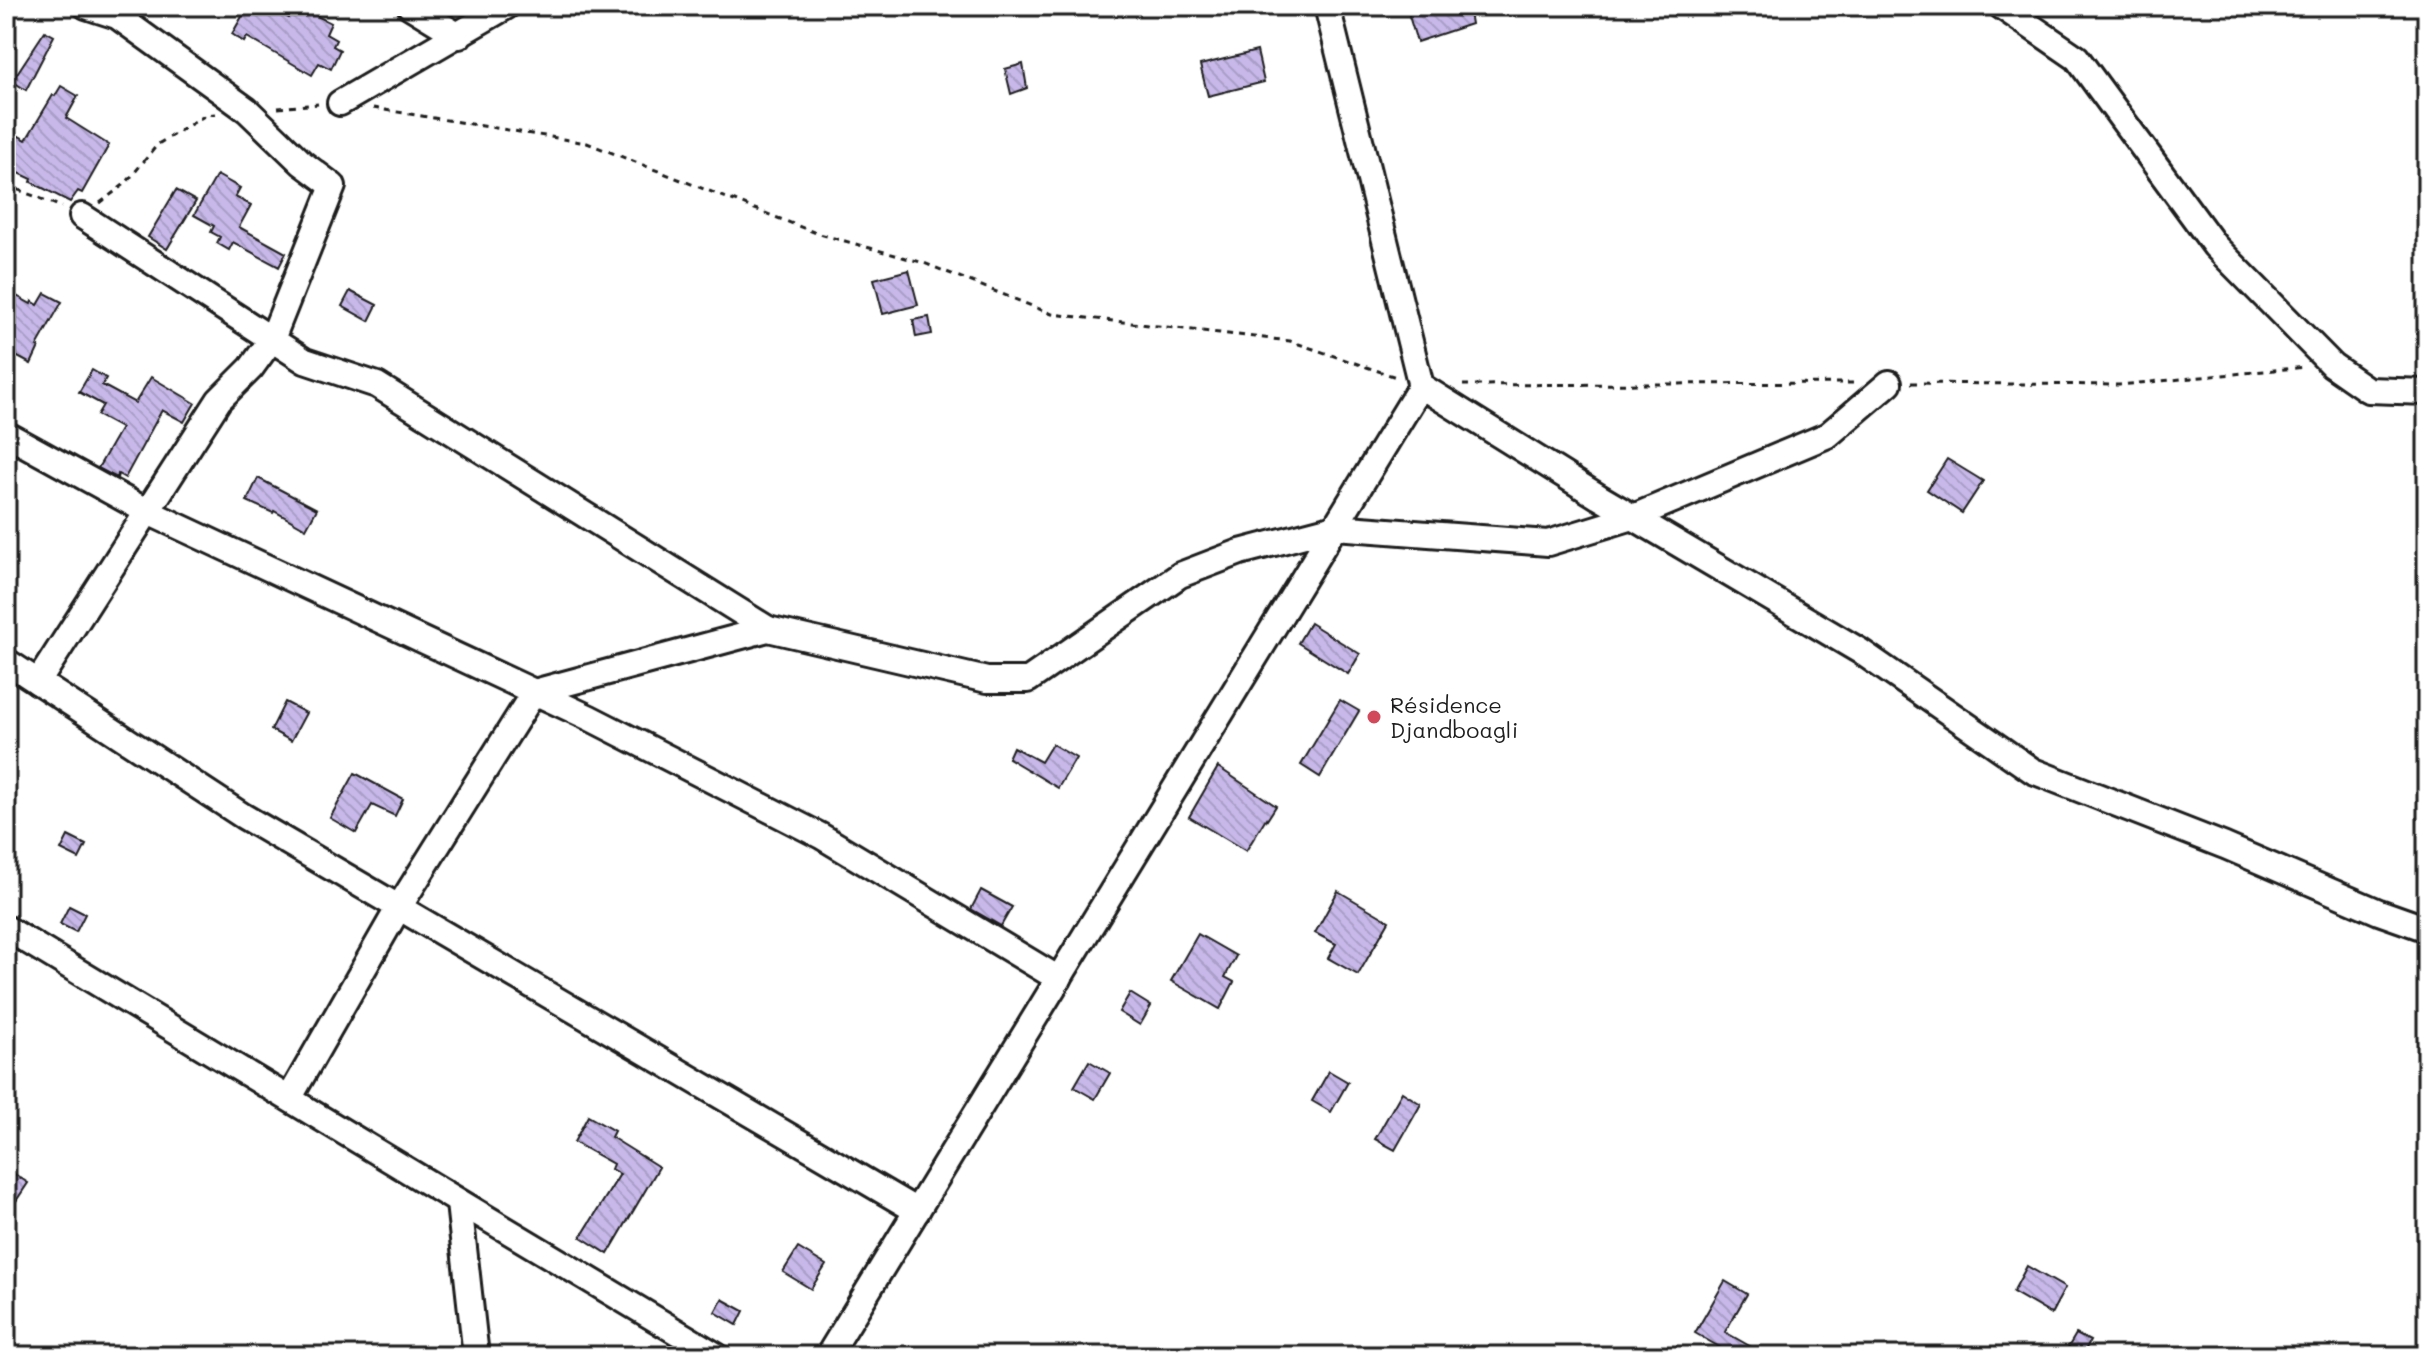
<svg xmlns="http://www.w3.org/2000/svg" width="2433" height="1362" font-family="Mali,sans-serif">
  <defs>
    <pattern id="building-back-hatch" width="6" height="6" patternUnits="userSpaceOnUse" patternTransform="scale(2)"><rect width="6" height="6" fill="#c7b8e9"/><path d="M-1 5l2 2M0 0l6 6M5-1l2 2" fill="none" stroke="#aa9ec7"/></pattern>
  </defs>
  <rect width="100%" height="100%" fill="#fff"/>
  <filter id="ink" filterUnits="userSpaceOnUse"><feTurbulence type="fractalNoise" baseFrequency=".0125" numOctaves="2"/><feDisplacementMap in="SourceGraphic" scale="16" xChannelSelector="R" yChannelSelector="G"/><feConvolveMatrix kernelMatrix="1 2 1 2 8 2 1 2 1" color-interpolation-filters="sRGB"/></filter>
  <g filter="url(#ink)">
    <g fill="url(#building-back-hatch)" stroke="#1c1c1c" stroke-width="2">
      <polygon points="248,6 268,6 289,18 295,6 323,6 317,16 331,23 326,34 336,40 333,46 340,50 331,69 319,63 312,75 247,37 244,42 232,34"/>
      <polygon points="1406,6 1468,6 1471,24 1417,42"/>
      <polygon points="45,31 54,36 26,90 12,81"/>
      <polygon points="1257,51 1264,82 1208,96 1200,65"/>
      <polygon points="1023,64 1027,88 1011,94 1005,69"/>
      <polygon points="61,86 78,96 66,118 109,145 82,193 78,191 70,202 31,182 32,179 6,167 6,129 26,140 53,95 55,96"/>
      <polygon points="217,175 240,188 235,197 251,205 239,227 286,253 279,267 233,242 229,250 217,243 220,237 211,232 214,226 194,215"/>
      <polygon points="176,190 196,201 167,249 148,237"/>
      <polygon points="909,270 918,305 883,314 874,279"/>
      <polygon points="6,290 31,304 32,301 38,305 45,293 62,302 37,346 39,347 31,364 16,356 6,374"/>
      <polygon points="350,291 377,305 369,321 342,306"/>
      <polygon points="929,317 932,334 916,337 913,320"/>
      <polygon points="92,370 106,378 102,385 135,403 151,377 195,403 184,422 162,410 125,478 118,474 117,478 98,468 121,428 97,415 103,405 79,392"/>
      <polygon points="1947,459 1983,481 1962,513 1927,490"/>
      <polygon points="258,478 317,509 306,529 274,511 273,513 247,501"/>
      <polygon points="1310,623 1360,654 1348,674 1298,643"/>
      <polygon points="1340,700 1359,711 1320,777 1301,765"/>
      <polygon points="285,702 306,713 291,741 271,730"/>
      <polygon points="1052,744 1076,758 1058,788 1008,758 1013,747 1041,762"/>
      <polygon points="1218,767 1276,806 1267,820 1266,818 1246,851 1189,817"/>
      <polygon points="355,773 403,799 395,816 372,805 356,833 330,818"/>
      <polygon points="68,836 86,845 79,859 61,850"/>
      <polygon points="981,890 1012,907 1001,926 971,909"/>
      <polygon points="1338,891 1389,921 1358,975 1328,958 1336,944 1315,933"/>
      <polygon points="69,906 85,914 76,932 60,924"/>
      <polygon points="1198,934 1236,956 1225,977 1234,982 1220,1009 1171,981"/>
      <polygon points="1130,993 1151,1006 1140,1025 1119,1012"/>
      <polygon points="1089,1061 1110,1073 1095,1099 1074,1087"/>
      <polygon points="1329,1071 1348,1082 1331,1112 1312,1101"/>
      <polygon points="1402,1092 1421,1104 1395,1150 1375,1139"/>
      <polygon points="588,1116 614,1131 611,1137 659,1167 608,1254 581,1237 620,1174 611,1169 613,1164 574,1142"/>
      <polygon points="13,1173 28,1183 6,1216 6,1183"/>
      <polygon points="798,1248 826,1265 811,1289 783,1272"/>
      <polygon points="2027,1266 2065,1288 2051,1314 2013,1292"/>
      <polygon points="1725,1281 1747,1294 1725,1332 1767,1356 1735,1356 1695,1333"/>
      <polygon points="722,1299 744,1311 737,1325 715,1312"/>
      <polygon points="2076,1334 2090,1341 2082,1356 2063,1356"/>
    </g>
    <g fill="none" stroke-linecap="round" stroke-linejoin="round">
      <defs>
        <g id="minor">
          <polyline points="410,6 459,36"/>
          <polyline points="1327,6 1421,386 1599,497 1860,651 2033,771 2225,846 2379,912 2427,929"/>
          <polyline points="2001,6 2077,58 2215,246 2332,365 2368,390 2427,392"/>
          <polyline points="340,103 507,6"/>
          <polyline points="82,216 305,361 377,385 768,629"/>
          <polyline points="6,434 148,512 590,718 821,836 1059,979"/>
          <polyline points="6,661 243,816 917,1211"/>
          <polyline points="38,682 219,400 251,368 272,339 333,186 302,163 247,110 117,16 86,6"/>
          <path d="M6,928C244,1070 479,1215 717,1356"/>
          <polyline points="290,1097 399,907 534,692 768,629 987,680 1028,680 1180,575 1240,552 1335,527 1548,543 1633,517 1828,435 1889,383"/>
          <polyline points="459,1203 476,1356"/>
          <polyline points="828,1356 1421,386"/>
        </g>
      </defs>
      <use href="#minor" stroke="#1c1c1c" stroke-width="30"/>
      <g stroke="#1c1c1c" stroke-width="3" stroke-dasharray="6 6" stroke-linecap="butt">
        <polyline points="278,108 318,104"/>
        <polyline points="373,108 587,143 816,233 924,263 1052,314 1290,341 1396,377"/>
        <polyline points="6,185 62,207"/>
        <polyline points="100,203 126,183 158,144 206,115 215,114"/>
        <polyline points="1911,383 2119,385 2306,367"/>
        <polyline points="1463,385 1855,383"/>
      </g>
      <use href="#minor" stroke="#fff" stroke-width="24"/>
    </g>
  </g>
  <circle fill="#d1495b" stroke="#fff" stroke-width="3" cx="1374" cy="717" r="8"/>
  <g text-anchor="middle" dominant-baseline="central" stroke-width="7" stroke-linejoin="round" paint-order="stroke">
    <g font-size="22" fill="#1c1c1c" stroke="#fff" text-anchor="start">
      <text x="1390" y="704">Résidence<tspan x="1390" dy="25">Djandboagli</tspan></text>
    </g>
  </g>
  <rect width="2433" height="1362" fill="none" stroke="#fff" stroke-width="32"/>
  <rect x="16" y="16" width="2401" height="1330" fill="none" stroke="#1c1c1c" stroke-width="3" filter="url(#ink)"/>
</svg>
